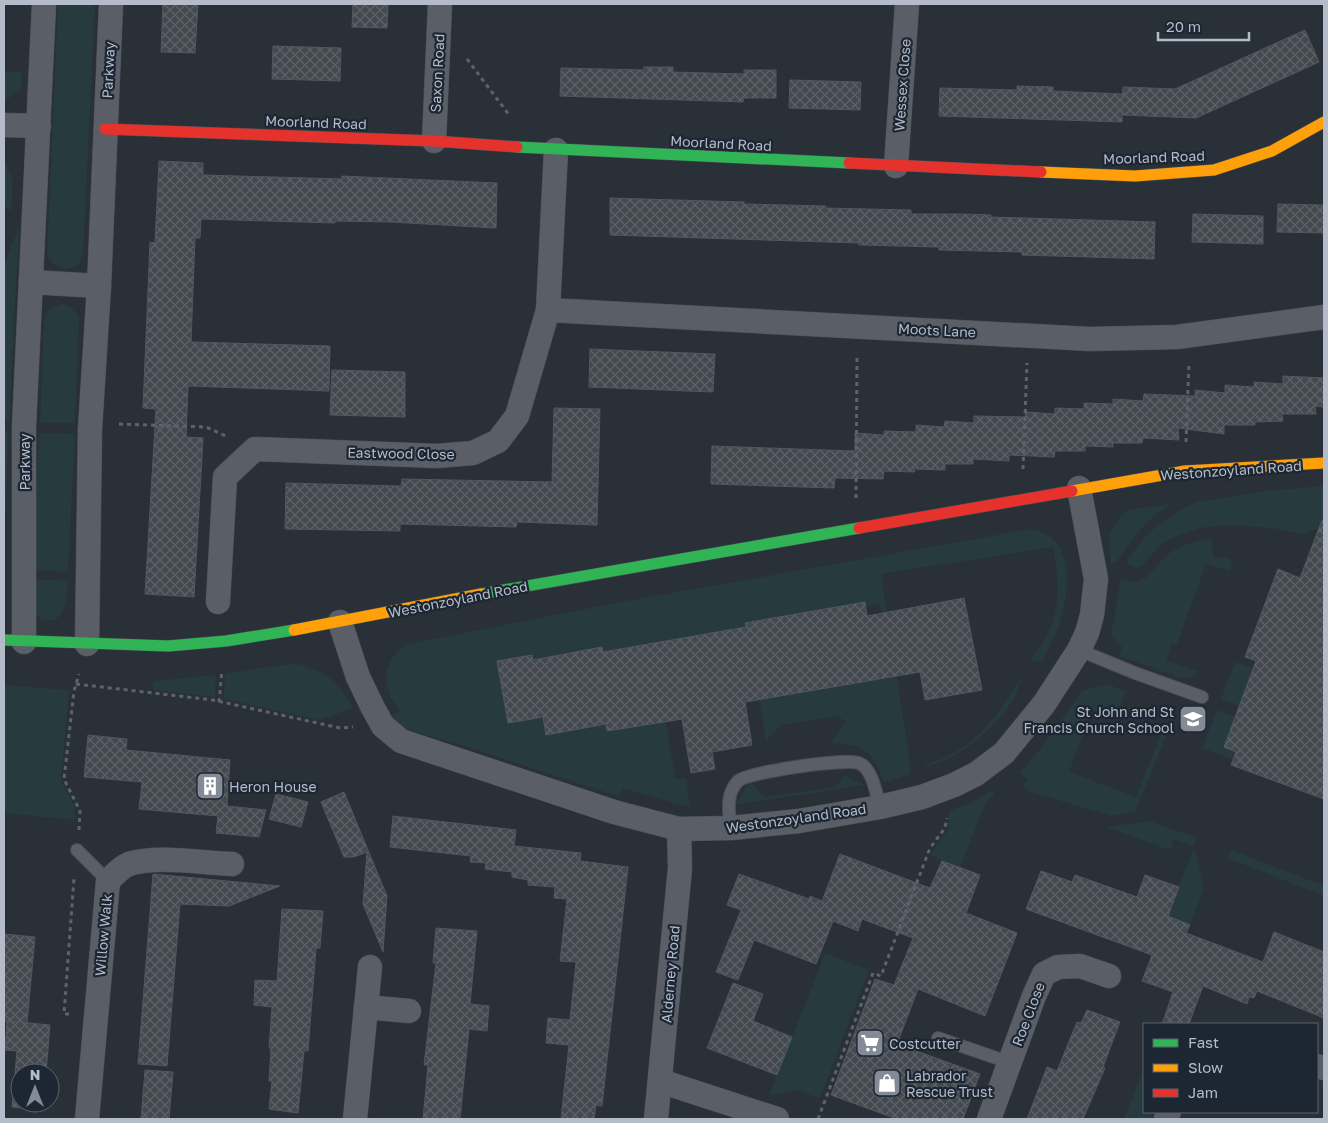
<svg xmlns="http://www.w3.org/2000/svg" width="1328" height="1123" font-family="'Golos Text',sans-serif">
  <defs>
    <pattern id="building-cross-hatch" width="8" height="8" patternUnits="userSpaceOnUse" patternTransform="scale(1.25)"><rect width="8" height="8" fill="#444950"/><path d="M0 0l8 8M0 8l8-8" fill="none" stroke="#5d6168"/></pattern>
  </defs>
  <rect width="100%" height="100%" fill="#2a3038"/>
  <g fill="#273a3e">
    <path d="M58,4H95L83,256C77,275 56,271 47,255Z"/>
    <polygon points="21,71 21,88 4,102 4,73"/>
    <polygon points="4,160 13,180 11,211 4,206"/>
    <polygon points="19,227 9,421 4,420 4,266"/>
    <path d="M63,304L72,308L79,318L75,423H40L44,319C47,310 54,306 63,304Z"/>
    <polygon points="4,431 9,431 4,546"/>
    <polygon points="39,433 75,434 68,572 33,570"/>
    <polygon points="1324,486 1324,527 1302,534 1278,529 1234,525 1199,528 1179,535 1160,545 1141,567 1133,567 1126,562 1146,535 1156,527 1178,511 1197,502 1265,491"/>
    <path d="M1173,503C1146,518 1134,537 1117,561L1111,564L1109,536L1117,521L1122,514L1129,510Z"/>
    <path d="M1031,529C1075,536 1070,590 1060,622C1056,636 1049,648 1042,661H1030C1032,655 1036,654 1039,649C1042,645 1044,640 1047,635C1062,603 1058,580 1053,547L881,574L911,769L908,775L884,782C871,750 865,745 830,743L846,721L836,716L781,725L766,741L759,700L878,679L891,671L880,604L866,607L865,602L745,623L747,634L603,652L602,647L534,667L532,655L497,661L543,717L546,734L606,724L607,731L666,721L675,779L686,778L690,806L678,804L623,788L620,797L462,745L408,730L400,726L392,716L400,711C395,704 390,698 388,690C382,672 392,652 408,644L610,604Z"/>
    <path d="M1211,538L1214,558L1226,557L1233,562L1229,571L1206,564L1177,644L1172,643L1166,661L1199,671L1190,677L1181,678L1119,656L1122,647L1111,635L1121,578C1145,593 1153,564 1171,552C1183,545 1197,540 1211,538Z"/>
    <path d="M33,579L68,581C67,596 68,612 54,620H43L36,615Z"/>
    <polygon points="1235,662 1254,668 1240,706 1221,699"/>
    <path d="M297,664C327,671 338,682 353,708L319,720L224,699L225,674L280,665Z"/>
    <polygon points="216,675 215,697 153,690 153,681"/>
    <path d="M1020,680C1016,714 959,762 926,766L925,764C967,755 998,718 1018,682Z"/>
    <polygon points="1108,684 1126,692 1117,714 1111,716 1092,709 1069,772 1136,797 1161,734 1166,736 1135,812 1111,816 1031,792 1022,786 1028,780 1019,773 1042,747 1082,691"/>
    <polygon points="4,685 69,690 61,781 75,807 74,820 4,813"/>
    <polygon points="1217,710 1236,717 1224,747 1236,752 1233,759 1202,748"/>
    <polygon points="845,776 865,785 735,805 750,781 765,797 836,787"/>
    <polygon points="991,791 995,794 986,802 960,868 931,856 933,851 948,830 949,811 969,804"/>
    <polygon points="1150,821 1197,838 1194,847 1204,888 1190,925 1168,916 1194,847 1173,839 1170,850 1106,827"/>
    <polygon points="1231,850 1324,886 1324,896 1228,858"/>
    <polygon points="825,953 869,970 820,1098 795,1090 769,1096"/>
    <polygon points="1144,1068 1144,1112 1156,1112 1153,1119 1124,1119"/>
  </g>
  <g fill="url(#building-cross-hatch)" stroke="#52575f">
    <polygon points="163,4 198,4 195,53 161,52"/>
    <polygon points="353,4 388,4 387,28 352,27"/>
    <polygon points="1305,30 1319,62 1196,118 1122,115 1122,122 939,116 940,88 1017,90 1017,86 1053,87 1053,91 1122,94 1122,101 1123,87 1175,89"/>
    <polygon points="273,46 341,48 340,81 272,79"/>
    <polygon points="644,67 673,67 673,72 708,73 744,74 744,70 776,70 776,98 744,98 743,102 560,96 561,68 644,70"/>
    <polygon points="790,80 861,82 860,110 789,108"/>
    <polygon points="159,161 203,163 203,175 342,179 342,176 497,183 496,228 391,222 335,221 335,223 201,219 200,238 195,238 191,342 330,346 329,391 188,386 186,437 203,438 194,597 145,594 156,409 143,408 150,242 155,243"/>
    <polygon points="610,198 744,202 744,204 826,206 825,208 911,210 911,214 964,214 991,215 991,217 1155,222 1154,259 1022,255 1022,252 939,250 939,247 859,245 859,243 610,235"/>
    <polygon points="1278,204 1324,205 1324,233 1277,232"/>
    <polygon points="1193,214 1263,216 1263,244 1192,242"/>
    <polygon points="590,349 715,354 713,392 589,387"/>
    <polygon points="332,370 405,372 405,417 330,415"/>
    <polygon points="1283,376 1324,378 1324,407 1315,406 1316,414 1282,414 1283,421 1255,422 1255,425 1224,425 1224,434 1178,428 1179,440 1143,438 1142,443 1113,443 1113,447 1085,446 1085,451 1055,451 1054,457 1009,455 1009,461 973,459 973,464 945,464 945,470 915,469 914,472 884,471 883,479 835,478 834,488 711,484 712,446 855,451 855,433 884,435 884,431 916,432 916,425 944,427 945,421 974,423 974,416 1025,417 1026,412 1055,414 1055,408 1084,409 1084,403 1113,404 1113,399 1143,401 1144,394 1195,396 1195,390 1225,393 1225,385 1254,387 1254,382 1283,384"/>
    <polygon points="554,408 600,409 597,525 517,522 516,527 400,524 400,531 285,529 286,483 401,486 402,479 552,482"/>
    <polygon points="1322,520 1324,521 1324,799 1231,765 1236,752 1224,747 1256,661 1245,657 1278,569 1300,578"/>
    <polygon points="964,598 982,690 925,700 920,672 745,702 752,745 712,752 715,769 691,773 682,719 607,731 606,724 546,735 543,717 508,723 497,661 532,655 533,660 602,647 603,652 746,627 745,623 865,602 867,616"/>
    <polygon points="88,735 127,739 126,750 230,760 227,806 266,810 259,837 216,833 218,816 139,809 142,782 84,777"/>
    <polygon points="344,792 387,896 383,952 363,904 367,852 354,857 344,857 321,802"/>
    <polygon points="276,794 308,802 301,827 269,819"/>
    <polygon points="393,816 516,830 514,846 581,853 580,861 628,867 602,1106 596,1105 594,1119 561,1119 569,1045 546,1043 548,1018 570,1020 576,962 560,961 567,899 554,898 555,887 528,885 528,880 512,877 512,872 485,869 486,863 470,862 471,856 390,847"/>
    <polygon points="840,854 930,888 942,861 980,875 966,913 1017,933 985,1016 918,989 897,1044 980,1074 963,1119 897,1119 831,1095 875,979 894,985 913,938 862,919 858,931 833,921 816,964 754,940 738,980 716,972 741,910 727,905 739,874 809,899 810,896 822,901"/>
    <polygon points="1041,871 1072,882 1075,875 1137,897 1145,875 1179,887 1168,916 1190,925 1186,933 1263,962 1274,932 1324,952 1324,1018 1257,991 1254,998 1249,997 1247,1004 1203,986 1189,1024 1162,1024 1173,992 1142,981 1152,955 1026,909"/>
    <polygon points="153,874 280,886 229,906 180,904 167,1066 138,1064"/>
    <polygon points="282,909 323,911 320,948 316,948 308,1051 304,1051 298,1113 269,1109 272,1081 269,1081 271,1048 269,1048 272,1007 254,1005 255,980 277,981"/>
    <polygon points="436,928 477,931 470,1004 489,1006 487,1031 469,1029 460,1119 423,1119 428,1065 424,1065 436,963 433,963"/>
    <polygon points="4,934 35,937 27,1023 4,1021"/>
    <polygon points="733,983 763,994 753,1021 792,1037 777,1075 707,1048"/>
    <polygon points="1087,1010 1120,1022 1103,1067 1105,1068 1083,1119 1027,1119 1047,1067 1057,1071 1077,1022 1081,1023"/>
    <polygon points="7,1021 50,1025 46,1073 20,1073 20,1103 43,1103 43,1110 12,1107 17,1051 5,1050"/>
    <polygon points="145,1070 173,1072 169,1119 141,1119"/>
  </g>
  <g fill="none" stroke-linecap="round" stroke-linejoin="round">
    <defs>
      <g id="lane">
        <polyline points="1079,650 1135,673 1202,697"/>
        <path d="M731,828C729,812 725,795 738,781C748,772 846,758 859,763C873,769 876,794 880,807"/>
        <polyline points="77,850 108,881"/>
        <polyline points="938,1038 1011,1063"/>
      </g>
      <g id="street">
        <polyline points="4,125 39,126"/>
        <polyline points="434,141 440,4"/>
        <polyline points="896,166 907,4"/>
        <polyline points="31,282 99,286"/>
        <polyline points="548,310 1090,339 1177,337 1324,317"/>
        <polyline points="218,602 225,477 255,449 437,456 473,453 498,441 517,416 548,310 556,150"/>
        <polyline points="340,622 358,677 373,708 383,726 401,741 614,812 679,829 731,828 799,821 880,807 922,797 954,785 976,774 1004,753 1044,704 1079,650 1087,633 1092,615 1096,579 1079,488"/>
        <polyline points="24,642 24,426 44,4"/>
        <polyline points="87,644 90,429 99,286 111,4"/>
        <polyline points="366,1007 409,1011"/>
        <polyline points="1317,1066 1324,1068"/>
        <polyline points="660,1081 777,1119"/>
        <path d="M87,1119L108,881C114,875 121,867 129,864C157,855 202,863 232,864"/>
        <polyline points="355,1119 370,967"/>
        <polyline points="656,1119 680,868 679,829"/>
        <polyline points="989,1119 1034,996 1044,974 1058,967 1080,966 1109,976"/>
        <polyline points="1166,1119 1169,1112"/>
      </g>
      <g id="fast">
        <polyline points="517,147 849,163"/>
        <polyline points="481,594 859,528"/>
        <polyline points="4,640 168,646 226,641 294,630"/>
      </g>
      <g id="slow">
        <polyline points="1041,172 1135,176 1214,170 1272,151 1324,122"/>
        <polyline points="1072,491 1185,471 1324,463"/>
        <polyline points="294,630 481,594"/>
      </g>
      <g id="jam">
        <polyline points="105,129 434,141 517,147"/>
        <polyline points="849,163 1041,172"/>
        <polyline points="859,528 1072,491"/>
      </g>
    </defs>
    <use href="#lane" stroke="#484c53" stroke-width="14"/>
    <use href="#street" stroke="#484c53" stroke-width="25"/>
    <use href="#fast" stroke="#484c53" stroke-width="12"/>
    <use href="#slow" stroke="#484c53" stroke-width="12"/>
    <use href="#jam" stroke="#484c53" stroke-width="12"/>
    <g stroke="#5d636a" stroke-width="3" stroke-dasharray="4 4" stroke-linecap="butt">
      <polyline points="467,59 510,116"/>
      <polyline points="119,424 206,427 228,437"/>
      <polyline points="1186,442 1189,364"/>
      <polyline points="1023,469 1027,363"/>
      <polyline points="856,498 857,355"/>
      <polyline points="76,684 213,700 340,728 353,727"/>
      <polyline points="219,702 222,670"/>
      <polyline points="79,830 80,811 64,779 74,691 79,674"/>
      <polyline points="69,1014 64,1014 74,878"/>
      <polyline points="818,1119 873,973 881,976 930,848 945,828 947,818"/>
    </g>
    <use href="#lane" stroke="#5a5e66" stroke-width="12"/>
    <use href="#street" stroke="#5a5e66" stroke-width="24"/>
    <use href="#fast" stroke="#30b455" stroke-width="11"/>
    <use href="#slow" stroke="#ff9f0a" stroke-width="11"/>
    <use href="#jam" stroke="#e5322d" stroke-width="11"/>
  </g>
  <defs>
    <symbol id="school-square" viewBox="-11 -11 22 22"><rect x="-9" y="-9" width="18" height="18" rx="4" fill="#848b96" stroke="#1d2633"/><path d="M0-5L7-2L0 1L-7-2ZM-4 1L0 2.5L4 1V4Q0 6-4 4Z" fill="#fff"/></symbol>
    <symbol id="building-square" viewBox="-11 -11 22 22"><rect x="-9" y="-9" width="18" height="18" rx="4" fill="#848b96" stroke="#1d2633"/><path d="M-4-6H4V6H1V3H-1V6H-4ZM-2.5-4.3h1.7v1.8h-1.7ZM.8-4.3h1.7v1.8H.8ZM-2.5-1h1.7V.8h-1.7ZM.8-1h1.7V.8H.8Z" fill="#fff"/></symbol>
    <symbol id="supermarket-square" viewBox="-11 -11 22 22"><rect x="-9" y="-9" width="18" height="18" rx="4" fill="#848b96" stroke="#1d2633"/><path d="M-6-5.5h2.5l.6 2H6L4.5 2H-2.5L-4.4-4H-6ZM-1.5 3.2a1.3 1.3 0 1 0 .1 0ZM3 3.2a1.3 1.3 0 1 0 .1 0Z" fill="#fff"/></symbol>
    <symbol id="shop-square" viewBox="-11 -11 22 22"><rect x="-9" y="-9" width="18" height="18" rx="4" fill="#848b96" stroke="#1d2633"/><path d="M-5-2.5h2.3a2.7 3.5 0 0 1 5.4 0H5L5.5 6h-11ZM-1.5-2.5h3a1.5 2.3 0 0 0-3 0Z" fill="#fff"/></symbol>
  </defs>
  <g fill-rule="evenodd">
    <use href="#school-square" x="1177" y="703" width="32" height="32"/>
    <use href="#building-square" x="194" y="770" width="32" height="32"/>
    <use href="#supermarket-square" x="854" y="1027" width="32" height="32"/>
    <use href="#shop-square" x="871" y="1067" width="32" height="32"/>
  </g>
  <g text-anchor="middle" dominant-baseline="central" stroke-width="4.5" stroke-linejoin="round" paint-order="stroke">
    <g font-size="14" fill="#b4bcc9" stroke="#1d2633">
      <text transform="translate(108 70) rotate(-87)">Parkway</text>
      <text transform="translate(437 73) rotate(-87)">Saxon Road</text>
      <text transform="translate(902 85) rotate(-86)">Wessex Close</text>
      <text transform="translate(316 122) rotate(2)">Moorland Road</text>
      <text transform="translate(721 143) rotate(3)">Moorland Road</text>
      <text transform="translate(1154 157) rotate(-2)">Moorland Road</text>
      <text transform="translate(937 330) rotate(3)">Moots Lane</text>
      <text transform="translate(401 453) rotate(1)">Eastwood Close</text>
      <text transform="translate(24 462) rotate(-90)">Parkway</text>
      <text transform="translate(1231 470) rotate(-4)">Westonzoyland Road</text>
      <text transform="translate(458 599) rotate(-11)">Westonzoyland Road</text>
      <text transform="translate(796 818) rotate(-8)">Westonzoyland Road</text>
      <text transform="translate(103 935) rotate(-85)">Willow Walk</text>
      <text transform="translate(670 974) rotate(-85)">Alderney Road</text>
      <text transform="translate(1028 1014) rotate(-69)">Roe Close</text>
    </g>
    <g font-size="14" fill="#b4bcc9" stroke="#1d2633" text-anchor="start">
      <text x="1174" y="711" text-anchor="end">St John and St<tspan x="1174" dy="16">Francis Church School</tspan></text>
      <text x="229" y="786">Heron House</text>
      <text x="889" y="1043">Costcutter</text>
      <text x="906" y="1075">Labrador<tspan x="906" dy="16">Rescue Trust</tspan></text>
    </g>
  </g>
  <rect width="1328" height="1123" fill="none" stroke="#b4bcc9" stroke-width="10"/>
  <rect x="1143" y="1023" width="175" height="90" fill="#1d2633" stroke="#59626f"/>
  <rect x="1153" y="1039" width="25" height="8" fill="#30b455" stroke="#59626f"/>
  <text x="1188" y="1048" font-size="15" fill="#b4bcc9">Fast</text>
  <rect x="1153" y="1064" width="25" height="8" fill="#ff9f0a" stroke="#59626f"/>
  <text x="1188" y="1073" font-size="15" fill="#b4bcc9">Slow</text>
  <rect x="1153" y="1089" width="25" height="8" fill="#e5322d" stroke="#59626f"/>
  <text x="1188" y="1098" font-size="15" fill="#b4bcc9">Jam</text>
  <g transform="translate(35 1088)"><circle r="24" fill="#1d2633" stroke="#59626f"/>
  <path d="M0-4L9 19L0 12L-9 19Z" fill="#848b96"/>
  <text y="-8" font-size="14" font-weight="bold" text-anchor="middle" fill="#b4bcc9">N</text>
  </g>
  <path d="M1158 32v8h91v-8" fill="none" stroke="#b4bcc9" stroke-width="2.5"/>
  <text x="1166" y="32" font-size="15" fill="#b4bcc9" stroke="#1d2633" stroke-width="4" paint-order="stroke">20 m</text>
</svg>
